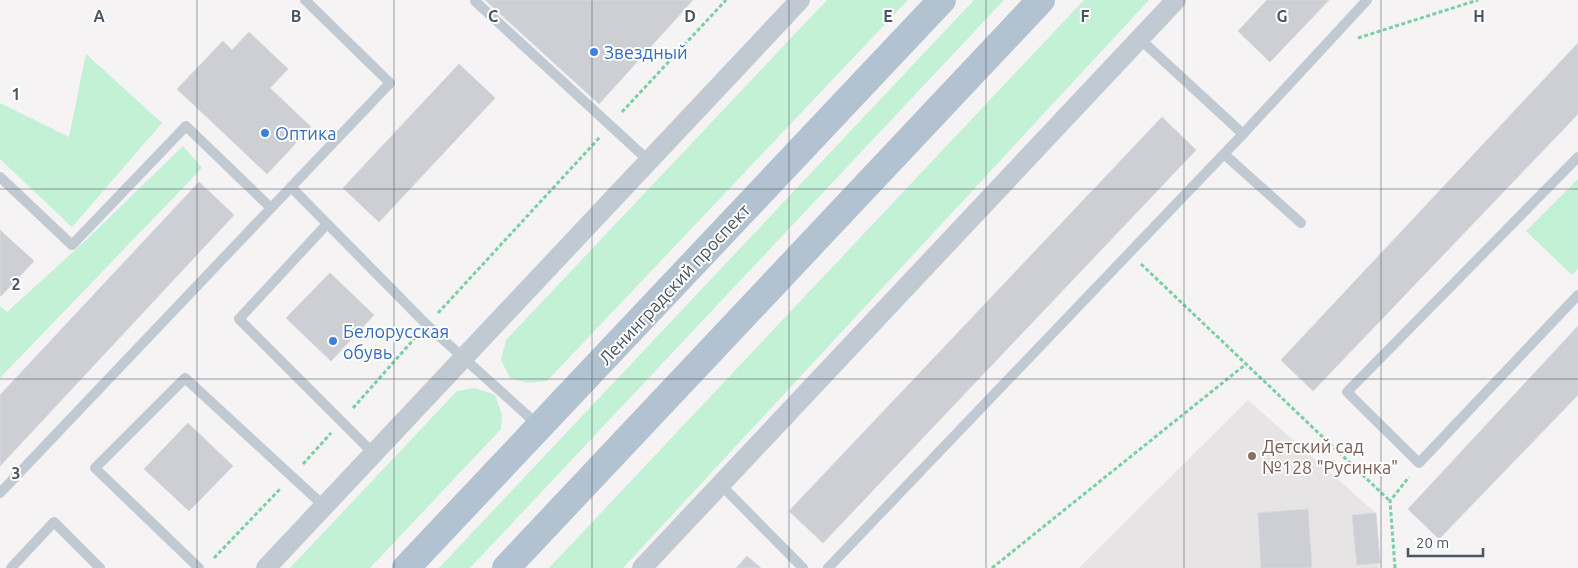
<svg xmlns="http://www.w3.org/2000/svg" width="1578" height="568" font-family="Ubuntu,sans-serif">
  <rect width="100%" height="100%" fill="#f5f3f3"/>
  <polygon fill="#e6e4e5" points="1248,400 1376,513 1379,568 1079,568"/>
  <g fill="#c3f1d5">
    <polygon points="827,0 908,0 547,381 527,383 510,378 501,360 506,340"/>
    <polygon points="974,0 1004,0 470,568 439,568"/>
    <polygon points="1084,0 1149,0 623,568 549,568"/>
    <polygon points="86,54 162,123 72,227 0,159 0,103 69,137"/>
    <polygon points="183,146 202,168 0,378 0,306 7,312 84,242"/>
    <polygon points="1578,179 1578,269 1572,275 1526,231"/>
    <polygon points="475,388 495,395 502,415 501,429 370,568 290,568 457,391"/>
  </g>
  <g fill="#cdcfd5" stroke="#d7d9de">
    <polygon points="485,0 693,0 599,104"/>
    <polygon points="1267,0 1329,0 1270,62 1238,31"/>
    <polygon points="249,32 288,69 270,88 311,127 267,174 177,89 223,41 232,50"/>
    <polygon points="1578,43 1578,114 1313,391 1281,360"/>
    <polygon points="459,64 495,98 379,222 343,188"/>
    <polygon points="1162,117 1196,150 823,543 789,511"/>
    <polygon points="199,182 234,215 0,466 0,395"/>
    <polygon points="0,230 34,261 1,296 0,295"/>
    <polygon points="330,273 374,315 331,361 286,318"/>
    <polygon points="1578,326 1578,395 1439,539 1408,509"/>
    <polygon points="188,423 233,466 189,511 144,469"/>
    <polygon points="1308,509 1312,568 1261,568 1258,513"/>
    <polygon points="1376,513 1380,563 1357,565 1352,515"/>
    <polygon points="747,556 761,568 736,568"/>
  </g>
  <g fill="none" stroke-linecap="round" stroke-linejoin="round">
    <g stroke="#7ad0a6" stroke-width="3" stroke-dasharray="4 2.5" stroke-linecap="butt">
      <polyline points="1358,38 1478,0"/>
      <polyline points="622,112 726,0"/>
      <polyline points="1141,264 1390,501"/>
      <polyline points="438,313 600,137"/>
      <polyline points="353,408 415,338"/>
      <polyline points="303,464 331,433"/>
      <polyline points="214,558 280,489"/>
      <polyline points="992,568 1246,364"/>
      <polyline points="1395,568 1390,501 1409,477"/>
    </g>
    <g stroke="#c1cad2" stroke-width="10">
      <polyline points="475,1 649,161"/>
      <polyline points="1243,134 1367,0"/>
      <polyline points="1224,154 1301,223"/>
      <polyline points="1578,157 1347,392 1419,463 1578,295"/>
      <polyline points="0,177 72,245 186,126 271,208"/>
      <polyline points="291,187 427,325 539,426"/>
      <polyline points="327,224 239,319 374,454"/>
      <polyline points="721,485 803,568"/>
      <polyline points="0,493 390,83 305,0"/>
      <polyline points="11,568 54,522 100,568"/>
      <polyline points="199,568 95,468 185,378 324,506"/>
      <polyline points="828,568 1243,134 1140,39"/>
    </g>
    <g stroke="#c1cad2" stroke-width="20">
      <polyline points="266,568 800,0"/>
      <polyline points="642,568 1176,0"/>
    </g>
    <g stroke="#b3c2d1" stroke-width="28">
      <polyline points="406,568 942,0"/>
      <polyline points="506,568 1041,0"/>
    </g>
  </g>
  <path fill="none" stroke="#4a5661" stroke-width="1" stroke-opacity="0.55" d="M197,0V568M394,0V568M592,0V568M789,0V568M986,0V568M1184,0V568M1381,0V568M0,189H1578M0,379H1578"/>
  <g fill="#3f7fe0" stroke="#fff" stroke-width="2">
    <circle cx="594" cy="52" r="5"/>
    <circle cx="265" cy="133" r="5"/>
    <circle cx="333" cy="341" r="5"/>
  </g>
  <circle fill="#8d6e63" stroke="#fff" stroke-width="2" cx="1252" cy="456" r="5"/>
  <g text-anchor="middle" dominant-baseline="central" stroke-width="4" stroke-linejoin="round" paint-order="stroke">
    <g font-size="18" fill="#366cbe" stroke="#fff" text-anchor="start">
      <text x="604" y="52">Звездный</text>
      <text x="275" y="133">Оптика</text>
      <text x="343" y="331">Белорусская<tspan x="343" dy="21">обувь</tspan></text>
    </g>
    <g font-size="18" fill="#4a5661" stroke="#fff">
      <text transform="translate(674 284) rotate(-47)">Ленинградский проспект</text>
    </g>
    <g font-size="18" fill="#785e54" stroke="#fff" text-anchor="start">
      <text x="1262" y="446">Детский сад<tspan x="1262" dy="21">№128 "Русинка"</tspan></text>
    </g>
  </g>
  <g font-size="16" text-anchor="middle" font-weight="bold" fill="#4a5661" stroke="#fff" stroke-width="4" stroke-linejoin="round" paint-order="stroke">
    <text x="99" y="22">A</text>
    <text x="296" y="22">B</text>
    <text x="493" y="22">C</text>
    <text x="690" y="22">D</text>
    <text x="888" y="22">E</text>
    <text x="1085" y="22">F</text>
    <text x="1282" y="22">G</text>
    <text x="1479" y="22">H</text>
    <text x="16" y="100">1</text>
    <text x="16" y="290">2</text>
    <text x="16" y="479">3</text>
  </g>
  <path d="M1408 548v8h75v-8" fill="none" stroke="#4a5661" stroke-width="2.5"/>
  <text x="1416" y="548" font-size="15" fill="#4a5661" stroke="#ffffff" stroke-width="4" paint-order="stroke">20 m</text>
</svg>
